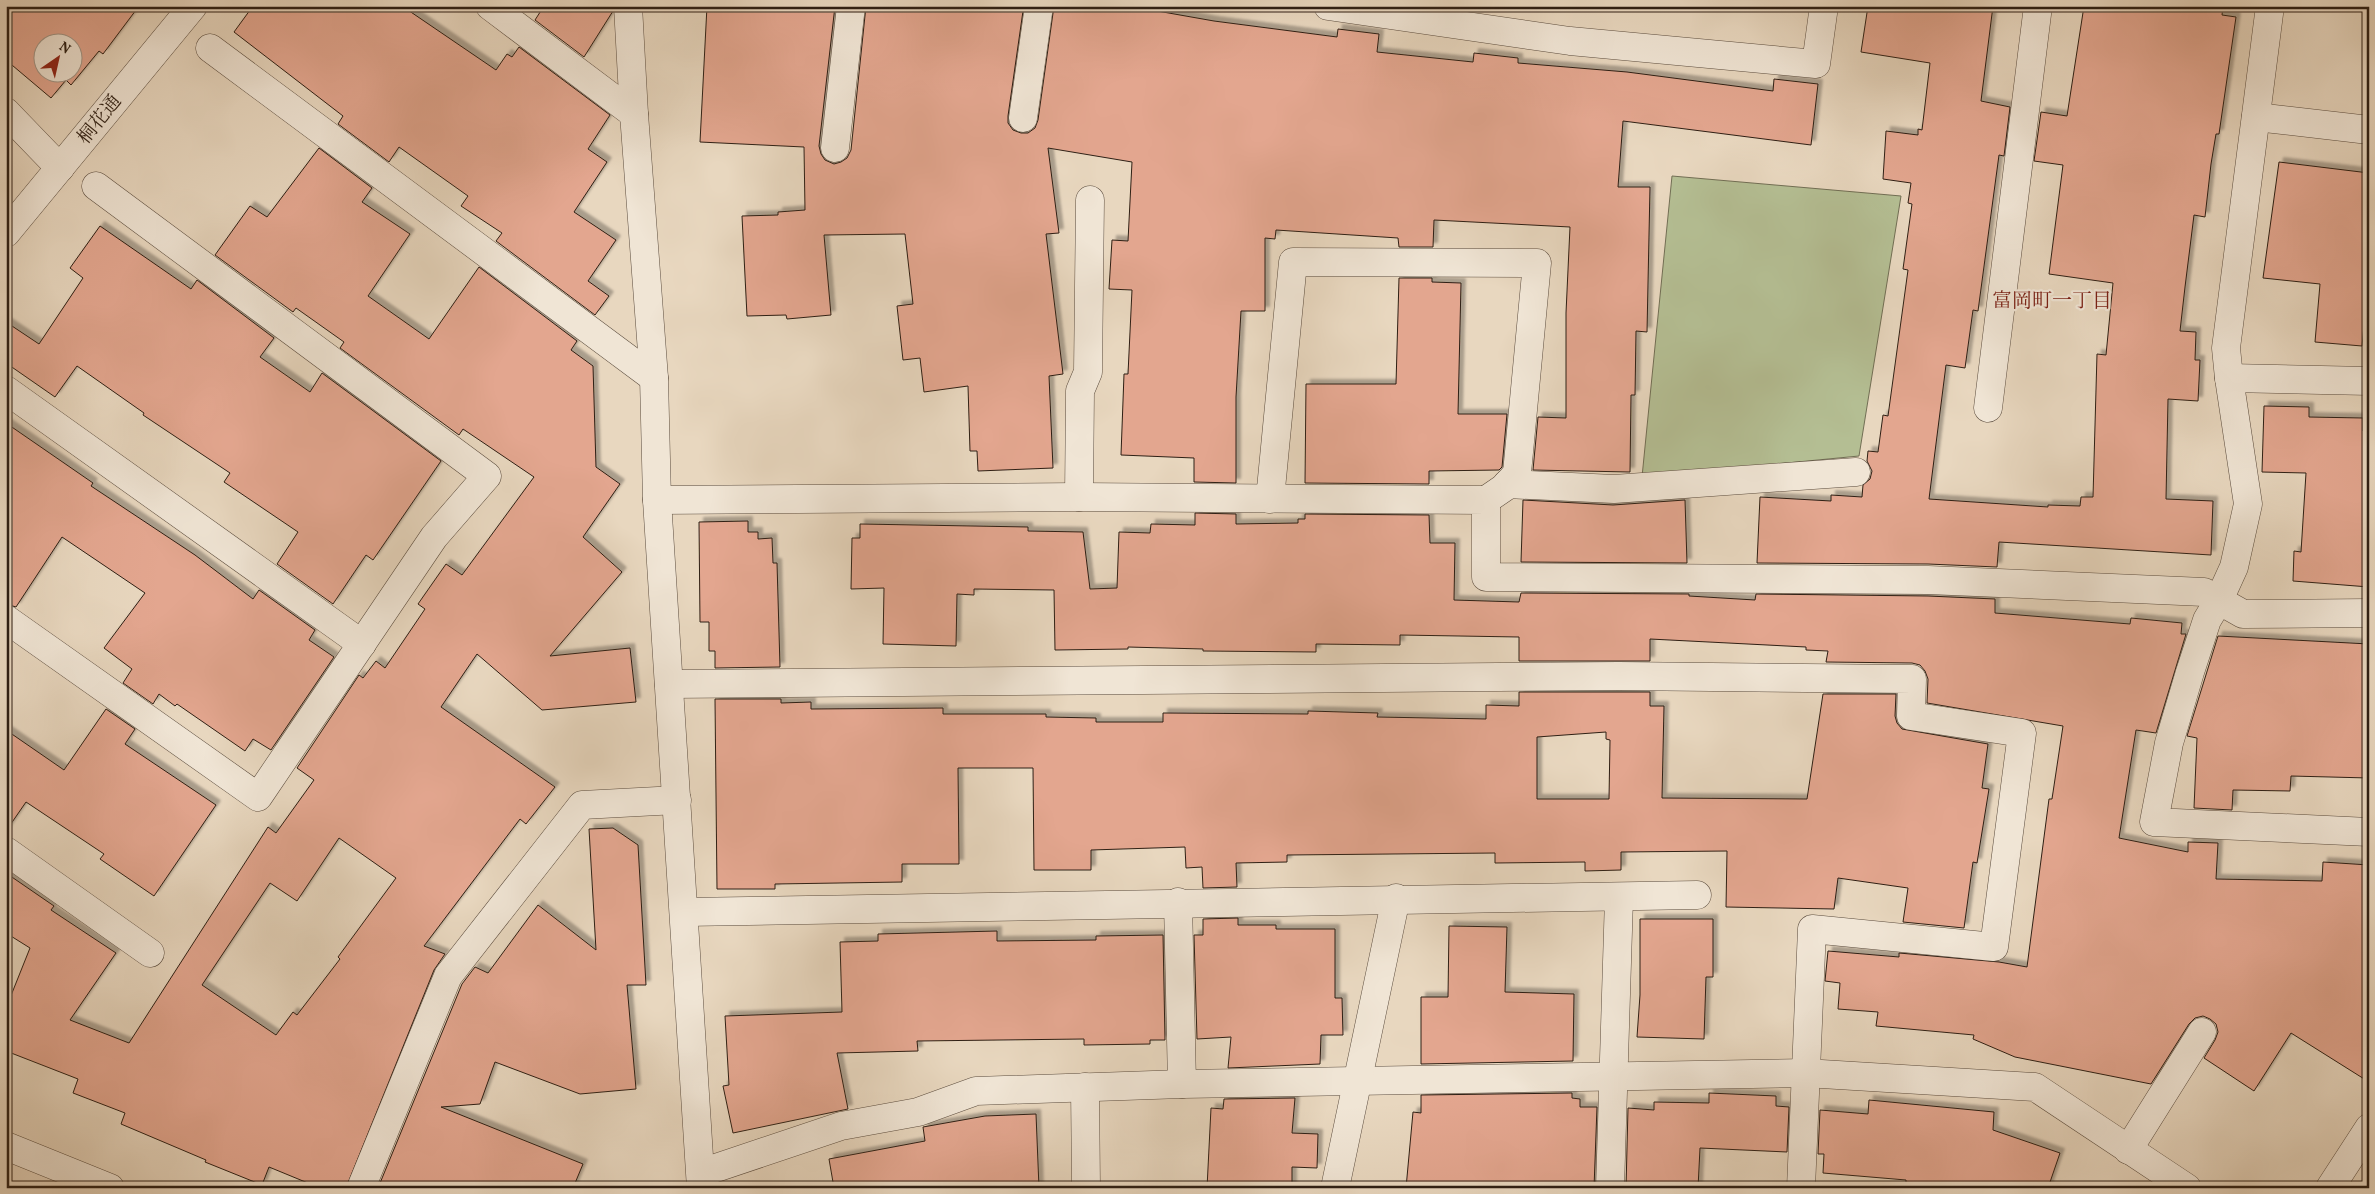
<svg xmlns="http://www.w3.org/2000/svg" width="2375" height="1194" font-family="Vollkorn,'Noto Serif JP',serif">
  <defs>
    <filter id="shadow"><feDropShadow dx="4.5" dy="-4.5" stdDeviation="1" flood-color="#0004"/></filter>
  </defs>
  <rect width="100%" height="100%" fill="#e8d7bf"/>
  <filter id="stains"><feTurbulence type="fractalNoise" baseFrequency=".004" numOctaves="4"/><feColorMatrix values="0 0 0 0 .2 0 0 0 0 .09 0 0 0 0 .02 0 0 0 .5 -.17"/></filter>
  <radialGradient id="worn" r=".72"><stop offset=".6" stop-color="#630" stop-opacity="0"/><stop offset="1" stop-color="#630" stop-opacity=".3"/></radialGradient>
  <polygon fill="#b4be93" stroke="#716e54" points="1672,176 1901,196 1859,456 1642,477"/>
  <g fill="#e3a68f" stroke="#2e1f14" fill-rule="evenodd" filter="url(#shadow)">
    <path d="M6,6H139L103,54L99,51L71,85L66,80L51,98L6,60ZM42,42H72V72H42Z"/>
    <polygon points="253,6 402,6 496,70 507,54 512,57 519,47 610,115 588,149 607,162 574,212 616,240 588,281 609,296 595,315 496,241 502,233 461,206 468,196 399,147 389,162 338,124 343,116 234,32"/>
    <polygon points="544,6 612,6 613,11 584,57 535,20"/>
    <polygon points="707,6 835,6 819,146 821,154 825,160 834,164 841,162 847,158 851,150 866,6 990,6 1023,11 1008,116 1008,123 1013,130 1021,133 1028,133 1035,128 1038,120 1054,6 1129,6 1214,21 1337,37 1338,29 1379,34 1377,52 1473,62 1474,53 1518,58 1518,63 1627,72 1773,91 1774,79 1818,84 1811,145 1623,121 1618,187 1650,187 1647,332 1636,331 1635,395 1631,395 1630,472 1533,470 1538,417 1566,418 1566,313 1570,227 1434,220 1433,247 1399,247 1398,238 1276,230 1275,239 1265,238 1265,311 1241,311 1236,397 1236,483 1194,482 1194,458 1121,455 1124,374 1128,374 1132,290 1109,289 1112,240 1128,241 1132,162 1048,148 1059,233 1046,234 1063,374 1049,376 1053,468 978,471 977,451 970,451 968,386 924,392 920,358 903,360 897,306 913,304 905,234 824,235 831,315 787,319 786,315 747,316 742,216 778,215 778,212 805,210 804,147 700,142"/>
    <polygon points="1868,6 1993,6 1981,101 2010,107 2004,156 1999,155 1978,311 1973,310 1965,368 1946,365 1929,499 2048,507 2048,505 2080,506 2081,497 2093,497 2097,354 2106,355 2113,283 2049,274 2063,165 2034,161 2041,112 2067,116 2084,6 2223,6 2222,15 2236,17 2219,134 2216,134 2211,164 2205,217 2194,215 2185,287 2180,331 2196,332 2195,360 2200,360 2198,401 2168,399 2166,499 2213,501 2211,555 1999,542 1997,567 1928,564 1757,563 1760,497 1831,501 1831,495 1862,497 1863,485 1870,479 1872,471 1867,461 1868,451 1878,452 1883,415 1888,416 1908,270 1903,269 1912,204 1908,203 1911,183 1883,179 1886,131 1918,135 1918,129 1922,130 1930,63 1861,52"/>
    <path d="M319,148L372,188L362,202L410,234L368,296L429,339L479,267L577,341L571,350L593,366L596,467L620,484L583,537L622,572L550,656L630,648L636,702L542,710L477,654L441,707L555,787L526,824L520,819L424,946L445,954L434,970L346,1188H320L269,1167L262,1185L205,1162L206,1160L121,1124L125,1113L73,1093L78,1079L6,1051V1008L30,948L6,933V873L54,906L51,910L116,953L70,1020L129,1043L268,827L276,833L314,780L297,768L359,675L363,678L376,661L385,668L425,609L418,604L446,564L462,575L534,477L463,429L459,435L340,348L344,342L296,308L293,312L215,255L250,206L267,217ZM339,838L396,878L338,957L340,959L297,1015L293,1012L276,1035L202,985L270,883L297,901Z"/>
    <polygon points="2279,162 2369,173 2369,294 2367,294 2362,346 2315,342 2320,284 2263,278"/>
    <polygon points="100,226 191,289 197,280 274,338 260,357 310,392 322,373 441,461 373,560 366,555 333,604 277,564 298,532 224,482 230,473 143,415 144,413 77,366 55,397 6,363 6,322 39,344 83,278 70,268"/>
    <polygon points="1399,278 1432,278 1432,282 1461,283 1458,414 1507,414 1502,467 1499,470 1429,471 1429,484 1305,483 1306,384 1396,384"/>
    <polygon points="2264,406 2309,407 2309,417 2363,418 2363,431 2369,431 2369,587 2293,581 2294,551 2301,552 2306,473 2262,472"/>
    <polygon points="6,423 93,483 91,486 195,555 253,599 259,590 315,630 309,640 334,657 271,750 253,739 245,751 177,704 175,706 159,694 153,704 123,683 132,669 104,648 145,593 62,537 16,607 6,604"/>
    <polygon points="1523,500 1613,505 1685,500 1687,563 1521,562"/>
    <polygon points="1195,513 1236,514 1236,524 1298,523 1298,519 1305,519 1305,514 1429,515 1430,543 1455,543 1454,600 1519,602 1521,593 1689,594 1689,596 1755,600 1756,594 1928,596 1995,599 1995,613 2130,624 2131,618 2182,623 2181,634 2186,634 2156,733 2136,730 2119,838 2188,852 2188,842 2218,843 2216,879 2322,881 2323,862 2369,865 2369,1082 2291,1033 2254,1091 2204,1058 2215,1040 2218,1032 2216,1024 2210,1019 2203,1016 2195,1018 2189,1024 2151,1084 2015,1057 1973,1039 1974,1035 1876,1026 1878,1012 1838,1009 1840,983 1825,981 1828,951 1899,957 1899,953 1999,962 2027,967 2049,799 2052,799 2063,726 1927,703 1928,679 1925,671 1920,665 1912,663 1826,662 1828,651 1806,650 1806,647 1650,639 1650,661 1519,661 1519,637 1400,635 1400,645 1316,644 1316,652 1203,651 1203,649 1128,647 1128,649 1055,650 1054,590 974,589 974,595 957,594 956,646 883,644 884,588 851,589 852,538 860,538 860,524 1028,527 1028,531 1083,532 1090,589 1117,588 1119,532 1150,533 1151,524 1195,525"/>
    <polygon points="748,521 748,532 758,532 758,539 772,538 773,563 777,563 780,667 715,668 715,651 709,651 709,622 700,622 699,522"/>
    <polygon points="2218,636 2369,644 2369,778 2291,776 2290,791 2233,790 2232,810 2194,808 2197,738 2187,736"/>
    <path d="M1519,692H1650V706H1664L1662,798L1807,799L1823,694H1896L1895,716L1897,723L1902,729L1988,744L1982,788L1989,789L1977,863L1973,862L1964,928L1903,922L1908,888L1838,878L1834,909L1726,907L1727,851L1621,852V870L1585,871V862L1495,863V853L1287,855V862L1236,863L1237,887L1203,888L1202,867L1186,868L1185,847L1091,850V870H1034L1033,768H958L959,864H902V882L775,884V889H717L715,699H781V703L811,702V709L943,708V714H1046V717L1096,718V722H1163V713L1308,714V711L1378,713L1377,717L1486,719V705L1519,706ZM1606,732V739L1610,740L1609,799H1537V737Z"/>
    <polygon points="106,709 135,729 125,744 216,805 154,896 100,859 104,854 26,802 6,831 6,730 64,770"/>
    <polygon points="613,828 638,845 646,985 627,985 636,1089 580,1094 495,1062 480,1104 441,1107 583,1164 573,1188 378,1188 462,984 475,967 488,973 538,905 596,950 589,829"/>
    <polygon points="1238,918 1238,925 1276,925 1276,929 1335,929 1335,998 1342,998 1343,1035 1321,1035 1320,1064 1228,1068 1231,1037 1197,1039 1194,935 1203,935 1203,919"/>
    <polygon points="1640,919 1713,919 1713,977 1706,977 1704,1039 1637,1037 1640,995"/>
    <polygon points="1449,926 1507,927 1505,992 1574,994 1573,1061 1421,1064 1421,997 1448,997"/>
    <polygon points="997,931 997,941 1096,940 1096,936 1163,935 1165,1040 1150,1040 1150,1044 1084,1045 1084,1039 917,1041 918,1051 837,1053 848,1109 733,1133 723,1086 729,1085 725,1016 842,1012 840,942 878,941 878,934"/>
    <polygon points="1572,1093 1572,1098 1580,1099 1580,1107 1597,1107 1594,1188 1406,1188 1413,1112 1421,1113 1421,1095"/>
    <polygon points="1709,1093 1776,1096 1776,1106 1789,1107 1787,1152 1700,1148 1698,1188 1626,1188 1628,1108 1654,1110 1654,1102 1709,1103"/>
    <polygon points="1295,1098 1292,1133 1318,1134 1317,1168 1292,1167 1292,1188 1207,1188 1211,1108 1223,1109 1224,1099"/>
    <polygon points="1869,1100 1994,1112 1993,1130 2060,1153 2048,1188 1906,1188 1906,1180 1823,1173 1824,1154 1818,1154 1820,1110 1868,1114"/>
    <polygon points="1036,1114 1039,1188 834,1188 829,1159 925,1141 923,1127 985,1116"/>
  </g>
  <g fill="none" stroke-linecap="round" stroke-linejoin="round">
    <defs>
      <g id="minor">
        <polyline points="490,6 634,114"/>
        <polyline points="628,6 634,114 654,378 657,500 701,1188"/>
        <polyline points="1328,6 1570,41 1816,64 1824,6"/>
        <polyline points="2270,6 2226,348 2229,378 2248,504 2234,567 2219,600 2207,620 2190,672 2169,743 2154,822 2369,832"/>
        <polyline points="210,48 654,378"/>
        <polyline points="6,112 60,168"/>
        <polyline points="2256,117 2369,130"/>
        <polyline points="1023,118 1039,6"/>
        <polyline points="835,148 851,6"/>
        <polyline points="6,233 193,6"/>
        <polyline points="2229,378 2369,381"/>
        <polyline points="6,390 362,644"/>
        <polyline points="1988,408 2038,6"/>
        <polyline points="1507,484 1614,489 1856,472"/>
        <polyline points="1079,497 1080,391 1088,372 1090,200"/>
        <polyline points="1270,499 1293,262 1537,263 1517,473 1505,487 1486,500"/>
        <polyline points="657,500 1079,497 1486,500 1486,577 1928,580 2204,592 2243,614 2369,613"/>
        <polyline points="6,619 258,797 434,537 487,476 96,186"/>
        <polyline points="669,684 1619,676 1912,679 1911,716 2022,733 1994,947 1812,929 1801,1188"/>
        <polyline points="6,851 150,953"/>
        <polyline points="1178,902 1182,1084"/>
        <polyline points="684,912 1697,895"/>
        <polyline points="1085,1087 1086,1188"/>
        <polyline points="6,1146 110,1188"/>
        <polyline points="2128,1150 2202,1032"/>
        <polyline points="701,1173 841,1126 918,1112 976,1091 1182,1084 1805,1073 2035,1087 2187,1188"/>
        <polyline points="361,1188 448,976 582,805 677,800"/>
        <polyline points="1335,1188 1396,898"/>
        <polyline points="1610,1188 1619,898"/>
        <polyline points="2330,1188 2369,1128"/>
      </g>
    </defs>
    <use href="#minor" stroke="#5c4d3f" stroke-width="29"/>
    <use href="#minor" stroke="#f0e5d5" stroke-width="28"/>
  </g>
  <g text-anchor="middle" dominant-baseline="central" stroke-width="4.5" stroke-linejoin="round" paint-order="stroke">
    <g font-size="19" fill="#2e1f14" stroke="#f0e5d5">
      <text transform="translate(100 120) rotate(-51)">桐花通</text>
    </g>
    <g font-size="20" fill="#7a1f14" stroke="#f0e5d5">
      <text x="2052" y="302">富岡町一丁目</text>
    </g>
  </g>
  <rect width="2375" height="1194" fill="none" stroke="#e8d7bf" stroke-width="25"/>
  <rect x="8" y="8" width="2360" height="1179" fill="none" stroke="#2e1f14" stroke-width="2.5"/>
  <rect x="12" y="12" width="2350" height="1169" fill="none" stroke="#2e1f14"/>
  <g transform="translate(58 58) rotate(34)"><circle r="24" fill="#f0e5d5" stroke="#a29688"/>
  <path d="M0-4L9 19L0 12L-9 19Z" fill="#8f2418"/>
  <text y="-8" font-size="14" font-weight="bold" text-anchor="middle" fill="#2e1f14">N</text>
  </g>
  <rect width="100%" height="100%" filter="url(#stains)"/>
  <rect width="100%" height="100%" fill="url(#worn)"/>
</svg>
